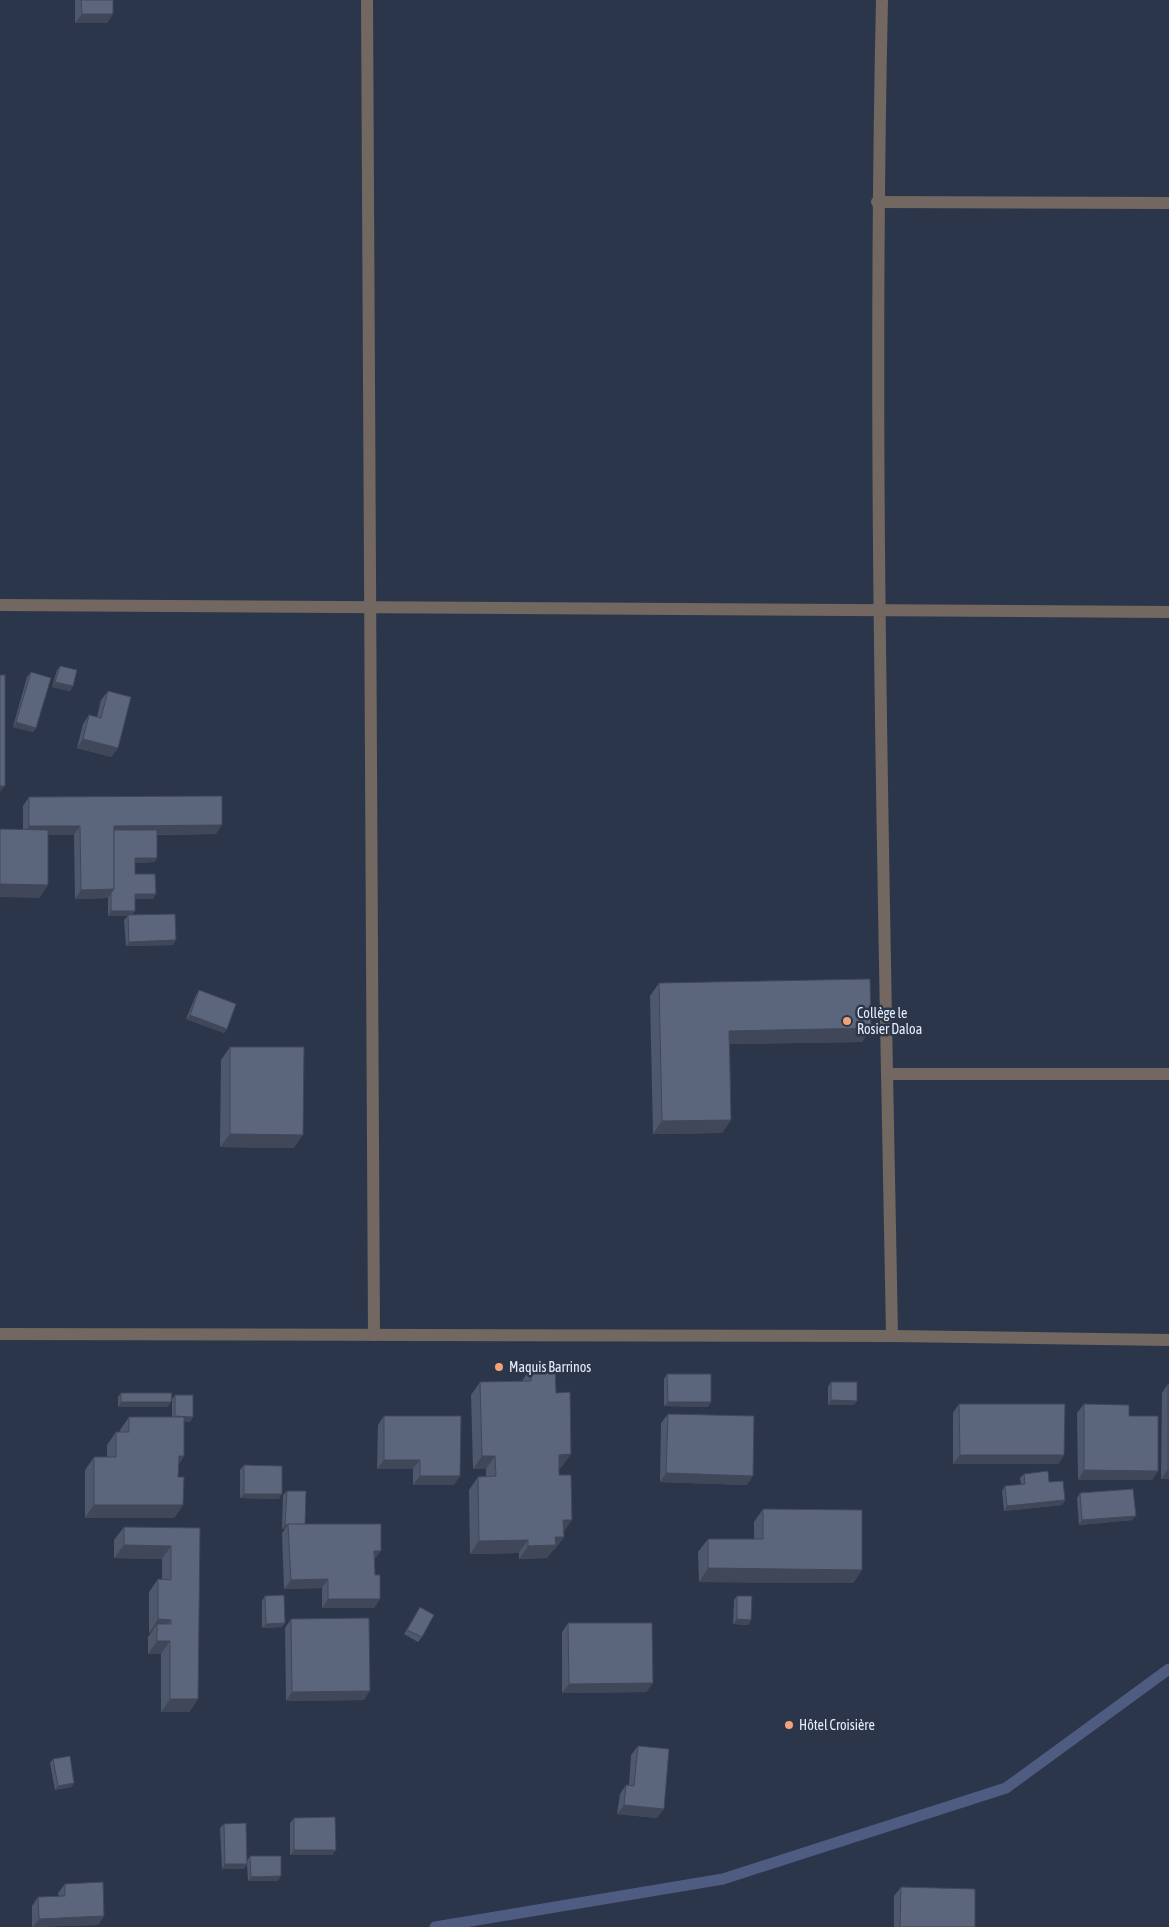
<svg xmlns="http://www.w3.org/2000/svg" width="1169" height="1927" font-family="'Asap Condensed',sans-serif">
  <rect width="100%" height="100%" fill="#2c364a"/>
  <g fill="none" stroke-linecap="round" stroke-linejoin="round">
    <polyline stroke="#4e5c82" stroke-width="11" points="435,1927 723,1879 1006,1788 1169,1669"/>
    <g stroke="#726761" stroke-width="12">
      <polyline points="367,0 374,1335"/>
      <path d="M882,0C872,445 884,890 892,1336"/>
      <polyline points="877,202 1169,203"/>
      <polyline points="0,605 1169,612"/>
      <polyline points="887,1074 1169,1074"/>
      <polyline points="0,1334 892,1336 1169,1340"/>
    </g>
  </g>
  <g fill="#4e586c">
    <polygon points="75,0 113,0 113,14 107,23 75,23"/>
    <polygon points="60,666 73,686 70,691 52,687 57,670"/>
    <polygon points="31,672 36,728 33,732 13,727 27,677"/>
    <polygon points="108,691 118,748 111,757 77,748 83,724 89,715 97,717 101,700"/>
    <polygon points="29,797 216,834 157,835 157,858 154,862 135,863 135,874 153,899 135,899 135,911 132,915 173,945 126,946 124,920 128,916 108,916 108,898 75,899 74,835 48,835 48,885 39,898 23,829 23,806"/>
    <polygon points="659,983 871,1028 862,1042 730,1044 731,1120 722,1133 653,1134 650,996"/>
    <polygon points="199,990 227,1029 224,1033 186,1019 196,995"/>
    <polygon points="230,1047 294,1148 220,1147 221,1060"/>
    <polygon points="531,1368 556,1393 562,1467 559,1468 559,1475 564,1537 554,1550 553,1550 547,1558 519,1559 519,1553 470,1554 469,1490 478,1477 486,1476 486,1469 473,1469 471,1395 480,1382 522,1381"/>
    <polygon points="667,1374 708,1407 664,1406 664,1379"/>
    <polygon points="831,1382 857,1401 853,1405 828,1405 828,1387"/>
    <polygon points="1168,1384 1169,1384 1169,1479 1161,1479 1162,1393"/>
    <polygon points="121,1393 168,1407 118,1407 118,1397"/>
    <polygon points="175,1395 190,1422 184,1421 184,1456 179,1464 178,1477 183,1505 174,1518 85,1518 85,1470 94,1457 107,1457 107,1445 116,1432 120,1432 120,1430 129,1417 172,1417 172,1399"/>
    <polygon points="959,1404 1064,1455 1058,1464 953,1464 953,1413"/>
    <polygon points="1084,1404 1129,1416 1158,1471 1152,1480 1078,1480 1077,1413"/>
    <polygon points="668,1414 747,1485 660,1482 661,1423"/>
    <polygon points="384,1416 454,1485 413,1485 413,1469 377,1469 378,1425"/>
    <polygon points="244,1465 279,1499 240,1498 240,1470"/>
    <polygon points="1024,1474 1049,1482 1065,1500 1062,1505 1004,1511 1002,1491 1005,1486 1021,1485 1020,1478"/>
    <polygon points="287,1491 305,1524 375,1560 375,1575 380,1599 374,1608 322,1608 322,1588 284,1589 282,1533 285,1529 282,1529 283,1495"/>
    <polygon points="1080,1493 1132,1520 1079,1525 1077,1498"/>
    <polygon points="763,1509 862,1570 853,1583 699,1582 698,1552 708,1539 754,1539 754,1522"/>
    <polygon points="124,1527 200,1528 198,1699 189,1712 161,1712 161,1654 148,1654 148,1637 151,1633 149,1633 149,1592 158,1579 162,1579 162,1559 114,1558 114,1540"/>
    <polygon points="265,1596 285,1623 282,1627 262,1628 262,1601"/>
    <polygon points="737,1596 751,1620 748,1625 733,1624 734,1600"/>
    <polygon points="420,1607 422,1637 418,1642 404,1634"/>
    <polygon points="291,1619 364,1700 286,1701 285,1628"/>
    <polygon points="568,1623 653,1683 646,1692 562,1693 562,1632"/>
    <polygon points="638,1746 657,1818 617,1814 620,1794 626,1785 629,1785 631,1755"/>
    <polygon points="53,1759 74,1783 71,1787 55,1790 50,1763"/>
    <polygon points="294,1818 336,1850 332,1855 290,1855 290,1823"/>
    <polygon points="224,1824 247,1861 250,1856 278,1881 248,1881 247,1864 244,1869 222,1869 220,1828"/>
    <polygon points="65,1884 104,1916 98,1925 32,1927 32,1906 38,1897 59,1897 58,1893"/>
    <polygon points="901,1887 975,1927 894,1927 894,1896"/>
  </g>
  <g fill="#404758">
    <polygon points="82,14 113,14 107,23 75,23"/>
    <polygon points="55,682 73,686 70,691 52,687"/>
    <polygon points="16,722 36,728 33,732 13,727"/>
    <polygon points="83,739 118,748 111,757 77,748"/>
    <polygon points="0,786 5,786 0,792"/>
    <polygon points="222,825 216,834 110,835 114,826"/>
    <polygon points="29,826 80,826 74,835 23,835"/>
    <polygon points="135,858 157,858 154,862 131,863"/>
    <polygon points="0,884 48,885 39,898 0,897"/>
    <polygon points="114,889 108,898 75,899 81,890"/>
    <polygon points="135,894 156,894 153,899 132,899"/>
    <polygon points="111,911 135,911 132,916 108,916"/>
    <polygon points="176,940 173,945 126,946 129,942"/>
    <polygon points="190,1015 227,1029 224,1033 186,1019"/>
    <polygon points="871,1028 862,1042 720,1044 729,1031"/>
    <polygon points="731,1120 722,1133 653,1134 662,1121"/>
    <polygon points="230,1134 303,1135 294,1148 220,1147"/>
    <polygon points="831,1400 857,1401 853,1405 828,1405"/>
    <polygon points="121,1402 171,1402 168,1407 118,1407"/>
    <polygon points="668,1402 711,1402 708,1407 664,1406"/>
    <polygon points="175,1416 193,1417 190,1422 172,1421"/>
    <polygon points="571,1454 562,1467 550,1468 559,1455"/>
    <polygon points="960,1455 1064,1455 1058,1464 953,1464"/>
    <polygon points="179,1456 184,1456 175,1469"/>
    <polygon points="482,1456 495,1456 486,1469 473,1469"/>
    <polygon points="384,1460 420,1460 413,1469 377,1469"/>
    <polygon points="1168,1469 1169,1470 1169,1479 1161,1479"/>
    <polygon points="1084,1470 1158,1471 1152,1480 1078,1480"/>
    <polygon points="666,1473 753,1476 747,1485 660,1482"/>
    <polygon points="420,1476 460,1476 454,1485 413,1485"/>
    <polygon points="244,1494 282,1494 279,1499 240,1498"/>
    <polygon points="1065,1500 1062,1505 1004,1511 1007,1506"/>
    <polygon points="94,1505 183,1505 174,1518 85,1518"/>
    <polygon points="1136,1516 1132,1520 1079,1525 1082,1520"/>
    <polygon points="563,1520 572,1520 563,1533"/>
    <polygon points="285,1525 288,1525 285,1529 282,1529"/>
    <polygon points="555,1537 564,1537 554,1550 553,1550 547,1558 519,1559 528,1546"/>
    <polygon points="528,1540 519,1553 470,1554 479,1541"/>
    <polygon points="124,1545 171,1546 162,1559 114,1558"/>
    <polygon points="374,1551 381,1551 374,1560"/>
    <polygon points="708,1568 862,1570 853,1583 699,1582"/>
    <polygon points="328,1579 322,1588 284,1589 291,1580"/>
    <polygon points="328,1599 380,1599 374,1608 322,1608"/>
    <polygon points="158,1619 171,1620 161,1633 157,1624 151,1633 149,1633"/>
    <polygon points="737,1619 751,1620 748,1625 733,1624"/>
    <polygon points="285,1623 282,1627 262,1628 266,1624"/>
    <polygon points="157,1641 170,1641 161,1654 148,1654"/>
    <polygon points="653,1683 646,1692 562,1693 569,1684"/>
    <polygon points="370,1691 364,1700 286,1701 292,1692"/>
    <polygon points="170,1699 198,1699 189,1712 161,1712"/>
    <polygon points="74,1783 71,1787 55,1790 58,1786"/>
    <polygon points="624,1805 664,1809 657,1818 617,1814"/>
    <polygon points="294,1850 336,1850 332,1855 290,1855"/>
    <polygon points="225,1864 247,1864 244,1869 222,1869"/>
    <polygon points="281,1876 278,1881 248,1881 251,1877"/>
    <polygon points="104,1916 98,1925 33,1927 39,1919"/>
  </g>
  <g fill="#5b667d" stroke="#404758">
    <polygon points="81,0 113,0 113,14 82,14"/>
    <polygon points="60,666 77,670 73,686 55,682"/>
    <polygon points="31,672 51,678 36,728 16,722"/>
    <rect x="0" y="675" width="5" height="111"/>
    <polygon points="108,691 131,697 118,748 83,739 89,715 101,718"/>
    <polygon points="222,796 222,825 114,826 114,889 81,890 80,826 29,826 29,797"/>
    <polygon points="0,829 48,830 48,885 0,884"/>
    <polygon points="114,830 157,830 157,858 135,858 135,874 155,874 156,894 135,894 135,911 111,911 111,893 114,889"/>
    <polygon points="175,914 176,940 129,942 128,915"/>
    <polygon points="870,979 871,1028 729,1031 731,1120 662,1121 659,983"/>
    <polygon points="199,990 236,1004 227,1029 190,1015"/>
    <polygon points="230,1047 304,1047 303,1135 230,1134"/>
    <polygon points="555,1367 556,1393 570,1392 571,1454 559,1455 559,1475 571,1475 572,1520 563,1520 564,1537 555,1537 556,1545 528,1546 528,1540 479,1541 478,1477 496,1476 495,1456 482,1456 480,1382 531,1381 531,1368"/>
    <polygon points="667,1374 711,1374 711,1402 668,1402"/>
    <polygon points="831,1382 857,1382 857,1401 831,1400"/>
    <polygon points="1168,1384 1169,1384 1169,1470 1168,1469"/>
    <polygon points="121,1393 172,1393 171,1402 121,1402"/>
    <polygon points="175,1395 193,1395 193,1417 175,1416"/>
    <polygon points="959,1404 1065,1404 1064,1455 960,1455"/>
    <polygon points="1084,1404 1129,1405 1129,1416 1158,1416 1158,1471 1084,1470"/>
    <polygon points="668,1414 754,1416 753,1476 666,1473"/>
    <polygon points="384,1416 461,1416 460,1476 420,1476 420,1460 384,1460"/>
    <polygon points="129,1417 184,1417 184,1456 179,1456 178,1477 184,1477 183,1505 94,1505 94,1457 116,1457 116,1432 129,1432"/>
    <polygon points="244,1465 282,1466 282,1494 244,1494"/>
    <polygon points="1048,1471 1049,1482 1063,1481 1065,1500 1007,1506 1005,1486 1025,1484 1024,1474"/>
    <polygon points="1133,1489 1136,1516 1082,1520 1080,1493"/>
    <polygon points="287,1491 306,1491 305,1524 285,1525"/>
    <polygon points="763,1509 862,1510 862,1570 708,1568 708,1539 763,1539"/>
    <polygon points="288,1524 381,1524 381,1551 374,1551 375,1575 380,1575 380,1599 328,1599 328,1579 291,1580"/>
    <polygon points="124,1527 200,1528 198,1699 170,1699 170,1641 157,1641 157,1624 171,1624 171,1620 158,1619 158,1579 171,1580 171,1546 124,1545"/>
    <polygon points="284,1595 285,1623 266,1624 265,1596"/>
    <polygon points="737,1596 752,1596 751,1620 737,1619"/>
    <polygon points="420,1607 434,1615 422,1637 407,1630"/>
    <polygon points="369,1618 370,1691 292,1692 291,1619"/>
    <polygon points="568,1623 652,1623 653,1683 569,1684"/>
    <polygon points="638,1746 669,1749 664,1809 624,1805 626,1785 634,1786"/>
    <polygon points="70,1756 74,1783 58,1786 53,1759"/>
    <polygon points="335,1817 336,1850 294,1850 294,1818"/>
    <polygon points="246,1823 247,1864 225,1864 224,1824"/>
    <polygon points="250,1856 281,1856 281,1876 251,1877"/>
    <polygon points="103,1882 104,1916 39,1919 38,1897 65,1896 65,1884"/>
    <polygon points="901,1887 975,1889 975,1927 900,1927"/>
  </g>
  <g fill="#f0a378" stroke="#2c364a" stroke-width="2">
    <circle cx="847" cy="1021" r="5"/>
    <circle cx="499" cy="1367" r="5"/>
    <circle cx="789" cy="1725" r="5"/>
  </g>
  <g text-anchor="middle" dominant-baseline="central" stroke-width="5" stroke-linejoin="round" paint-order="stroke">
    <g font-size="14" fill="#e6edfa" stroke="#2c364a" text-anchor="start">
      <text x="857" y="1013">Collège le<tspan x="857" dy="16">Rosier Daloa</tspan></text>
      <text x="509" y="1367">Maquis Barrinos</text>
      <text x="799" y="1725">Hôtel Croisière</text>
    </g>
  </g>
</svg>
